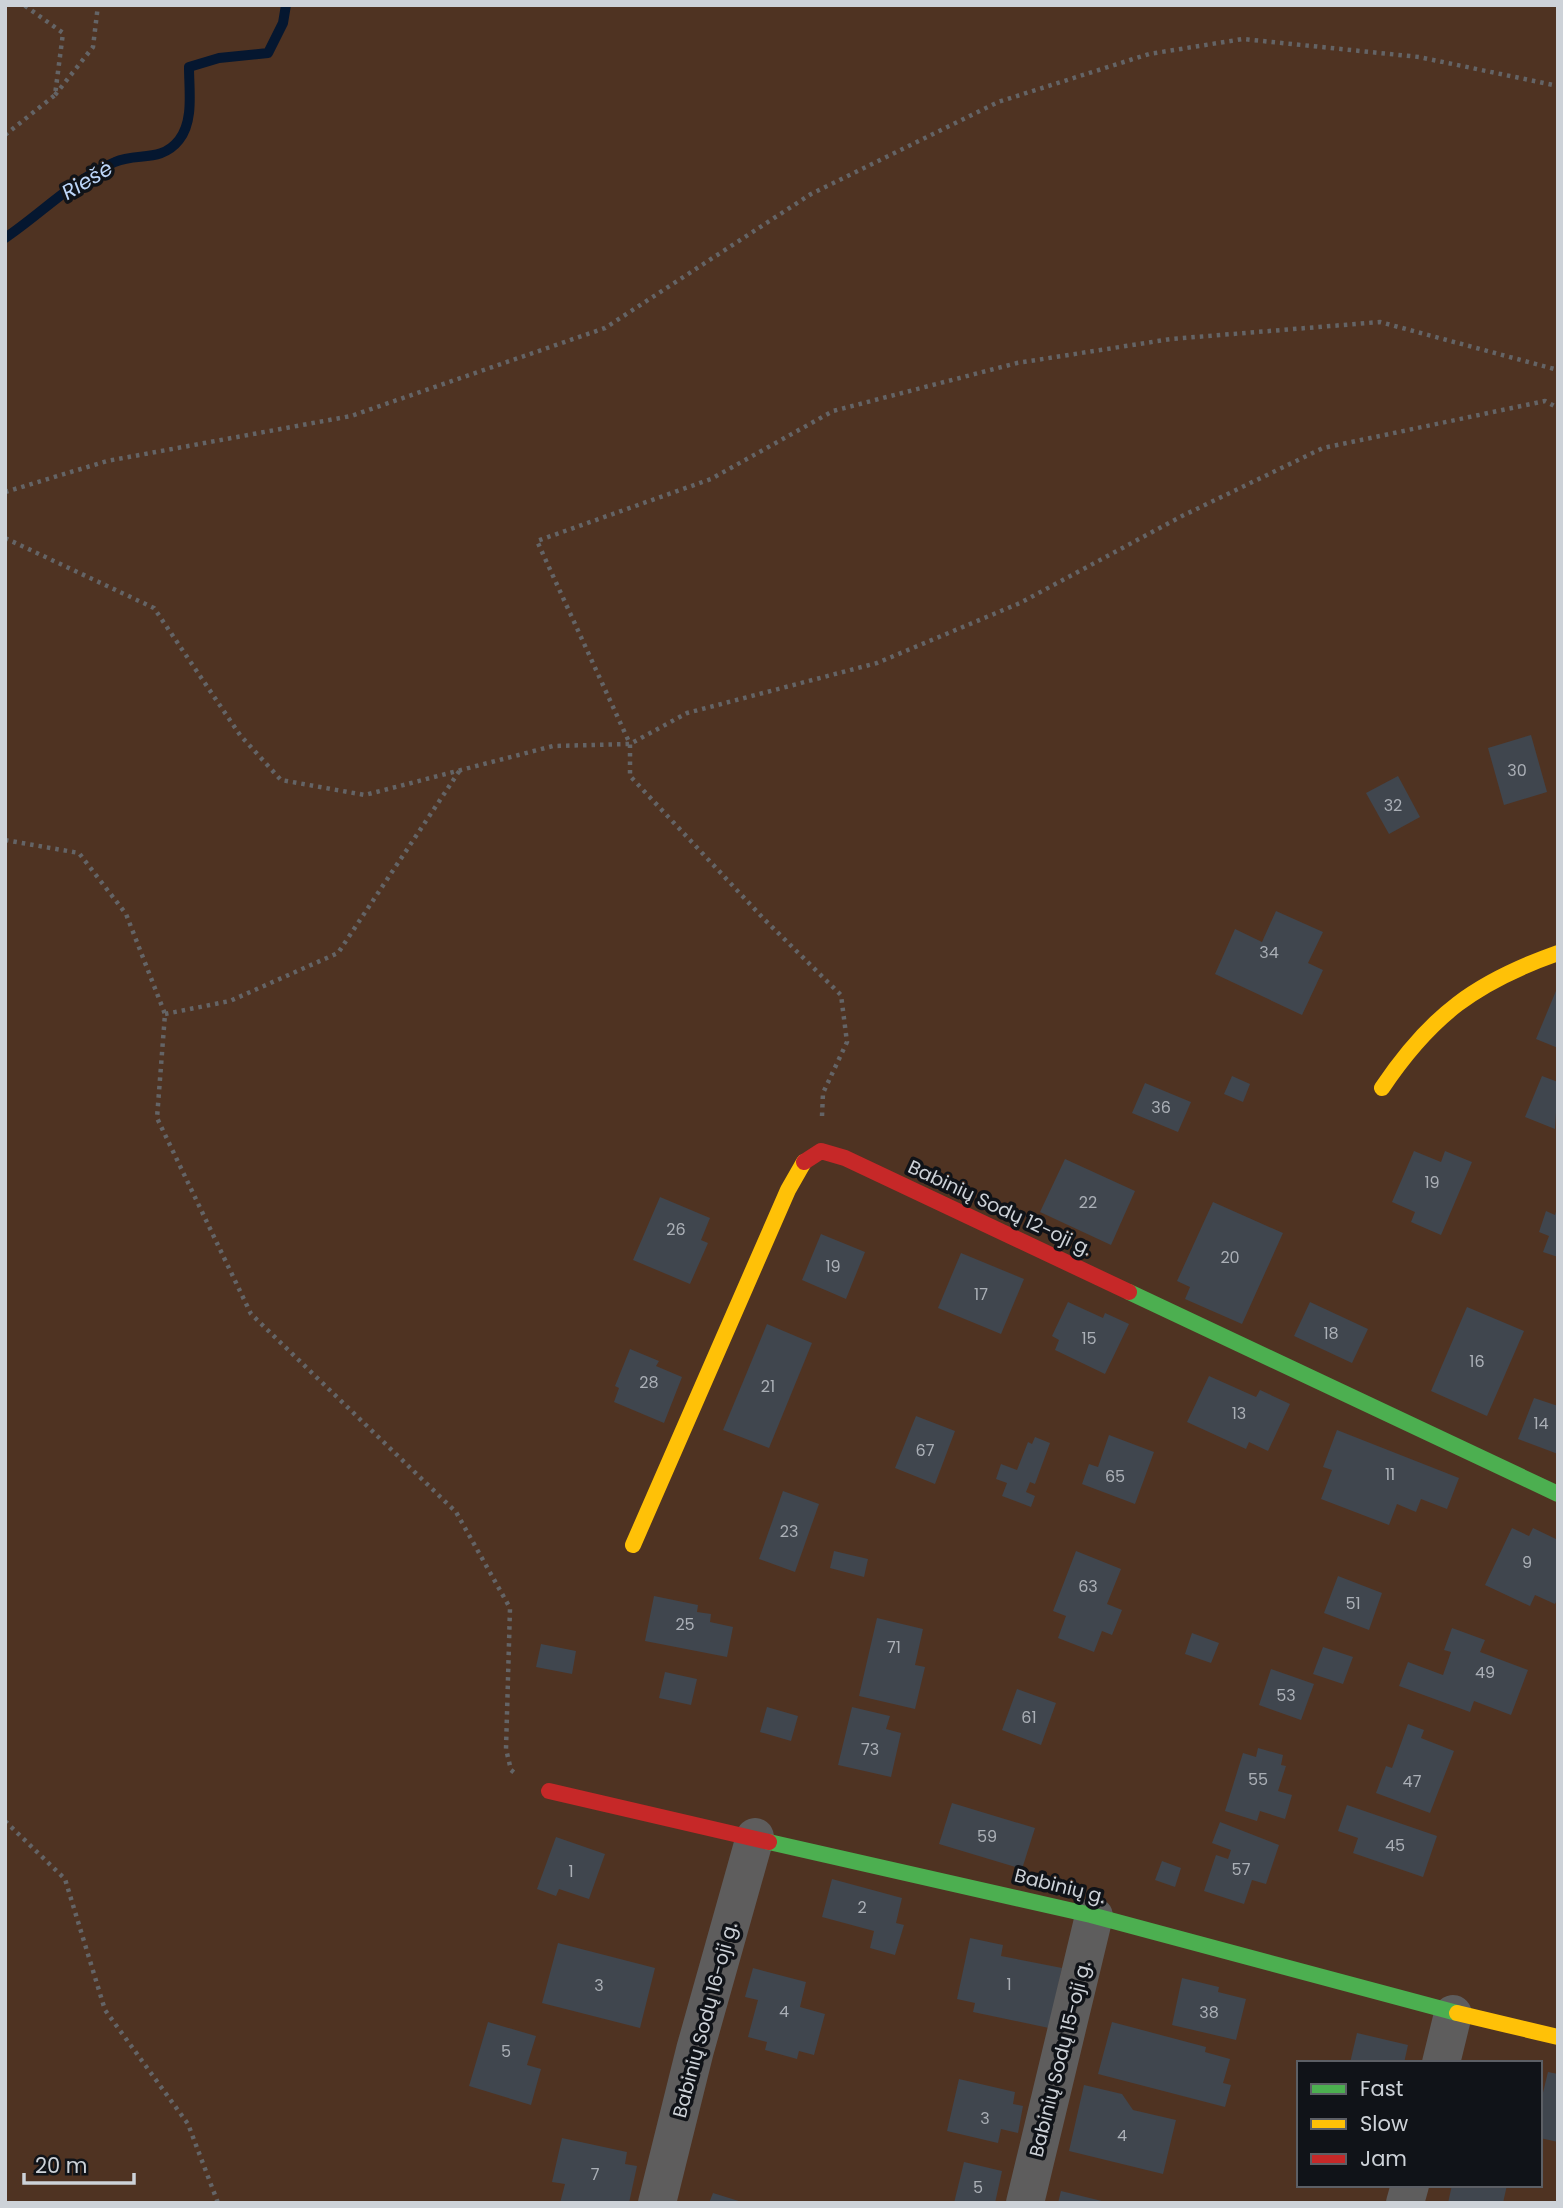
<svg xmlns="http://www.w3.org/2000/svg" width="1563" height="2208" font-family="Poppins,sans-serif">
  <rect width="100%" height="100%" fill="#282c31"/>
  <path fill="#4f3322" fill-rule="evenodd" d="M5,5H1558V2203H5ZM1299,2063H1540V2185H1299Z"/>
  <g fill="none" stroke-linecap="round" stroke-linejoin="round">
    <path stroke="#051730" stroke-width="10" d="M5,238C42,213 74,179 115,162C137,152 161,163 179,140C194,121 189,91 189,67L219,58L268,53L283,23L286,5"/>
  </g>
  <g fill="#40464e">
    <polygon points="1531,735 1547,792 1504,805 1488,748"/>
    <polygon points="1398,776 1420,817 1389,834 1366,793"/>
    <polygon points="1276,911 1323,932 1308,963 1323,970 1302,1015 1215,974 1235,929 1262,942"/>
    <polygon points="1558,986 1558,1048 1536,1039"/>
    <polygon points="1232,1076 1250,1084 1243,1102 1224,1094"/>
    <polygon points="1542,1076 1558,1082 1555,1129 1525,1117"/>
    <polygon points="1145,1083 1191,1102 1178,1132 1132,1113"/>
    <polygon points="1414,1151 1441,1162 1445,1151 1472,1162 1441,1235 1411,1222 1415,1212 1392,1202"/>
    <polygon points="1065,1159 1135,1191 1111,1245 1040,1212"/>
    <polygon points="660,1197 710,1218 701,1240 708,1243 690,1284 633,1260"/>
    <polygon points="1213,1202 1283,1233 1242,1324 1185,1299 1190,1287 1177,1281"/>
    <polygon points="1557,1208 1558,1208 1558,1257 1543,1252 1549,1236 1539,1232 1546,1211 1555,1215"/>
    <polygon points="821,1234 865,1252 846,1299 802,1280"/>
    <polygon points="961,1253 1024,1279 1001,1334 938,1308"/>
    <polygon points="1068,1302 1103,1318 1105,1313 1129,1324 1105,1374 1055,1350 1059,1340 1052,1336"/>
    <polygon points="1310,1302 1368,1329 1352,1363 1294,1336"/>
    <polygon points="1467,1307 1524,1331 1487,1416 1431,1391"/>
    <polygon points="767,1324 812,1343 769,1448 723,1430"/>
    <polygon points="630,1349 659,1361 656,1366 682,1377 664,1423 614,1402 619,1388 615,1386"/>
    <polygon points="1209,1376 1256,1397 1260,1390 1290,1404 1268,1451 1249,1442 1246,1449 1187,1422"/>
    <polygon points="1534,1398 1558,1406 1558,1454 1518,1439"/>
    <polygon points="916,1416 955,1431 935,1484 895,1468"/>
    <polygon points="1337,1430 1459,1478 1447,1509 1421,1499 1416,1512 1397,1504 1389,1525 1321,1499 1332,1470 1323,1467"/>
    <polygon points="1109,1435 1154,1452 1135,1504 1082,1484 1089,1464 1098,1467"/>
    <polygon points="1035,1437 1050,1443 1035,1484 1030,1482 1026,1492 1035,1496 1031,1507 1002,1496 1007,1483 996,1479 1001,1464 1017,1470 1028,1442 1032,1444"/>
    <polygon points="783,1491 819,1504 795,1572 759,1559"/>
    <polygon points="1512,1528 1529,1536 1533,1528 1558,1540 1558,1597 1555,1604 1535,1595 1530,1606 1485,1585"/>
    <polygon points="834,1551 868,1559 864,1577 830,1568"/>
    <polygon points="1076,1551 1121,1569 1107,1604 1122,1610 1112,1635 1102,1631 1094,1652 1058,1638 1066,1616 1053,1611"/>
    <polygon points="1338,1576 1382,1593 1369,1630 1324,1613"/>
    <polygon points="654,1596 698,1605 697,1612 711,1614 710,1622 733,1627 727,1657 645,1641"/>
    <polygon points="877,1618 923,1629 915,1665 925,1667 915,1709 859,1696"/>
    <polygon points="1452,1628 1485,1640 1480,1652 1528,1670 1511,1715 1474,1701 1470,1712 1399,1686 1408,1662 1443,1675 1451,1652 1444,1650"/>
    <polygon points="1192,1633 1219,1643 1211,1663 1185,1654"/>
    <polygon points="541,1644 576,1651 572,1674 536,1667"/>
    <polygon points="1323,1647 1353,1657 1343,1684 1313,1674"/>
    <polygon points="1271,1669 1314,1684 1301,1720 1259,1705"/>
    <polygon points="665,1672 697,1679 691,1705 659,1698"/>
    <polygon points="1017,1689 1056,1703 1041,1745 1002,1730"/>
    <polygon points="767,1707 798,1716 791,1741 760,1732"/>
    <polygon points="852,1707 890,1716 886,1729 901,1733 891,1777 838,1765"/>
    <polygon points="1408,1724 1424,1730 1421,1738 1454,1751 1430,1813 1376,1793 1386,1766 1392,1768"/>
    <polygon points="1258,1748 1283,1755 1281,1765 1286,1766 1278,1791 1292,1795 1285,1819 1260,1811 1257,1821 1225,1811 1243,1753 1256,1757"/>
    <polygon points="952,1803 1035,1828 1022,1869 939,1844"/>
    <polygon points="1347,1805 1437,1836 1423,1877 1353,1853 1358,1838 1338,1831"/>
    <polygon points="1220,1822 1279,1845 1266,1884 1252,1880 1244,1904 1204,1891 1216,1855 1228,1859 1231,1850 1212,1843"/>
    <polygon points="556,1837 605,1854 589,1899 559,1889 556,1896 537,1889"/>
    <polygon points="1162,1861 1181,1868 1175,1887 1155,1880"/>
    <polygon points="832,1879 902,1898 896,1923 904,1925 895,1955 870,1948 874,1931 822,1917"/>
    <polygon points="970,1938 1003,1945 1001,1956 1062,1968 1049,2028 973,2012 975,2003 957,1999"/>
    <polygon points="558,1943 655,1968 640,2028 542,2003"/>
    <polygon points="753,1968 806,1982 800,2007 825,2014 814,2055 799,2051 797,2059 765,2050 767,2042 748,2037 758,2000 745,1997"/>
    <polygon points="1182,1978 1219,1987 1218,1992 1246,1999 1236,2040 1172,2025"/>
    <polygon points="488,2022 536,2036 527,2065 541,2069 531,2105 469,2086"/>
    <polygon points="1112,2022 1206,2047 1205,2052 1230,2059 1223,2083 1231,2085 1225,2107 1098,2074"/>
    <polygon points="1357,2033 1408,2045 1404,2063 1350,2063"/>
    <polygon points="1548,2072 1558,2074 1558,2142 1540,2138 1540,2105"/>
    <polygon points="959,2079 1015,2092 1013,2104 1023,2106 1018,2133 1001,2129 998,2143 947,2131"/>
    <polygon points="1084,2085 1122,2094 1133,2110 1176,2120 1163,2174 1069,2151"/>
    <polygon points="562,2138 627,2152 625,2164 637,2166 629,2203 560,2203 565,2184 552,2182"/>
    <polygon points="964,2162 1002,2171 995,2203 954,2203"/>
    <polygon points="1452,2185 1507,2185 1503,2203 1448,2203"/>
    <polygon points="1061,2191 1106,2202 1106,2203 1058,2203"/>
    <polygon points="713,2193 742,2202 742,2203 709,2203"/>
  </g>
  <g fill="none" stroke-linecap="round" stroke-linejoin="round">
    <g stroke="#646466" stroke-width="4.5" stroke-dasharray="3.5 5" stroke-linecap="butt">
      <polyline points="55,95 93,47 98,5"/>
      <polyline points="5,135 55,95 63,33 24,5"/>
      <polyline points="5,492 107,461 351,416 605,328 811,194 998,102 1149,54 1243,39 1419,57 1558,86"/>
      <polyline points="5,538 154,608 240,735 281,780 365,795 553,746 630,744 687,713 877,663 1020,603 1182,516 1323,448 1545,401 1558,408"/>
      <polyline points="5,840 79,853 126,914 165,1014 157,1118 251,1314 456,1512 510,1608 506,1749 511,1770 517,1775"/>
      <polyline points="165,1014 230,1001 338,953 460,770"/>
      <polyline points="822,1116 823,1093 847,1042 841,995 763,918 630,776 630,744 537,541 711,479 833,411 1017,363 1171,339 1380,322 1558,370"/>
      <polyline points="5,1821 65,1879 105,2010 188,2124 218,2203"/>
    </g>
    <g stroke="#5e5d5d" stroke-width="38">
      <polyline points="1441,2063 1453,2014"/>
      <polyline points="657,2203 695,2050 755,1837"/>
      <polyline points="1025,2203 1094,1916"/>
      <polyline points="1405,2203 1410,2185"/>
    </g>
    <g stroke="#4caf50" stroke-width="16">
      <polyline points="1129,1292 1558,1494"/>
      <polyline points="769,1842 1091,1915 1457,2013"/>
    </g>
    <g stroke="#ffc107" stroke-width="16">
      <path d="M1382,1088C1431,1015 1476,982 1558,953"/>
      <polyline points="633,1545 788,1190 804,1162"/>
      <polyline points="1457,2013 1558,2037"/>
    </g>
    <g stroke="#c62828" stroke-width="16">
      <polyline points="804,1162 821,1151 845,1158 1129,1292"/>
      <polyline points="549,1791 769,1842"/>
    </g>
  </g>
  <g text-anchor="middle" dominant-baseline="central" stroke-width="7" stroke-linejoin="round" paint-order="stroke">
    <g font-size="16" fill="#aaafb6">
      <text x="1517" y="770">30</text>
      <text x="1393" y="805">32</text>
      <text x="1269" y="952">34</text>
      <text x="1161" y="1107">36</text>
      <text x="1432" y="1182">19</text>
      <text x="1088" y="1202">22</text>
      <text x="676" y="1229">26</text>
      <text x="1230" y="1257">20</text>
      <text x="833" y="1266">19</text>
      <text x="981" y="1294">17</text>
      <text x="1331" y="1333">18</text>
      <text x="1089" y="1338">15</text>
      <text x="1477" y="1361">16</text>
      <text x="649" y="1382">28</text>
      <text x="768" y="1386">21</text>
      <text x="1239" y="1413">13</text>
      <text x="1541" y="1423">14</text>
      <text x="925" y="1450">67</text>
      <text x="1390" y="1474">11</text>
      <text x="1115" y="1476">65</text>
      <text x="789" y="1531">23</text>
      <text x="1527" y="1562">9</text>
      <text x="1088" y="1586">63</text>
      <text x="1353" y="1603">51</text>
      <text x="685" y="1624">25</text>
      <text x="894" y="1647">71</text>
      <text x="1485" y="1672">49</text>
      <text x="1286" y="1695">53</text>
      <text x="1029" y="1717">61</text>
      <text x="870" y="1749">73</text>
      <text x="1258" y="1779">55</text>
      <text x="1412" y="1781">47</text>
      <text x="987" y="1836">59</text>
      <text x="1395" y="1845">45</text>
      <text x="1241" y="1869">57</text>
      <text x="571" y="1871">1</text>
      <text x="862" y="1907">2</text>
      <text x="1009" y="1984">1</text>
      <text x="599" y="1985">3</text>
      <text x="784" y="2011">4</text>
      <text x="1209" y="2012">38</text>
      <text x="506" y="2051">5</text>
      <text x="985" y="2118">3</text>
      <text x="1122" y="2135">4</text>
      <text x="595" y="2174">7</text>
      <text x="978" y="2187">5</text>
    </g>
    <g font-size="19" fill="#cdd2d8" stroke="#101318">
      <text transform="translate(1000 1208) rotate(25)">Babinių Sodų 12-oji g.</text>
      <text transform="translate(1060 1886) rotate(14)">Babinių g.</text>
      <text transform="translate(705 2020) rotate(-75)">Babinių Sodų 16-oji g.</text>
      <text transform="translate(1060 2059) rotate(-76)">Babinių Sodų 15-oji g.</text>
    </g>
    <g font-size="21" font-style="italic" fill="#bdd6f8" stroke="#101318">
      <text transform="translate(87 180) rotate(-31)">Riešė</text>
    </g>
  </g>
  <rect width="1563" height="2208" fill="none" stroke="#cdd2d8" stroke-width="14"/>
  <rect x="1297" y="2061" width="245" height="126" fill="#101318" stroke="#5c5f65" stroke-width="2"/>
  <rect x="1311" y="2084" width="35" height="10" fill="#4caf50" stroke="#5c5f65" stroke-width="2"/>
  <text x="1360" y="2096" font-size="21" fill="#cdd2d8">Fast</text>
  <rect x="1311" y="2119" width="35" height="10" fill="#ffc107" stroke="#5c5f65" stroke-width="2"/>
  <text x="1360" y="2131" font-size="21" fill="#cdd2d8">Slow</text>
  <rect x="1311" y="2154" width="35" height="10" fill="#c62828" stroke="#5c5f65" stroke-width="2"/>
  <text x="1360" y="2166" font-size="21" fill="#cdd2d8">Jam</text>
  <path d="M24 2173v10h110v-10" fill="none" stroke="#cdd2d8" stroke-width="3.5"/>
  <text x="35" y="2173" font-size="21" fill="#cdd2d8" stroke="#101318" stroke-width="5" paint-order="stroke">20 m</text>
</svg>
